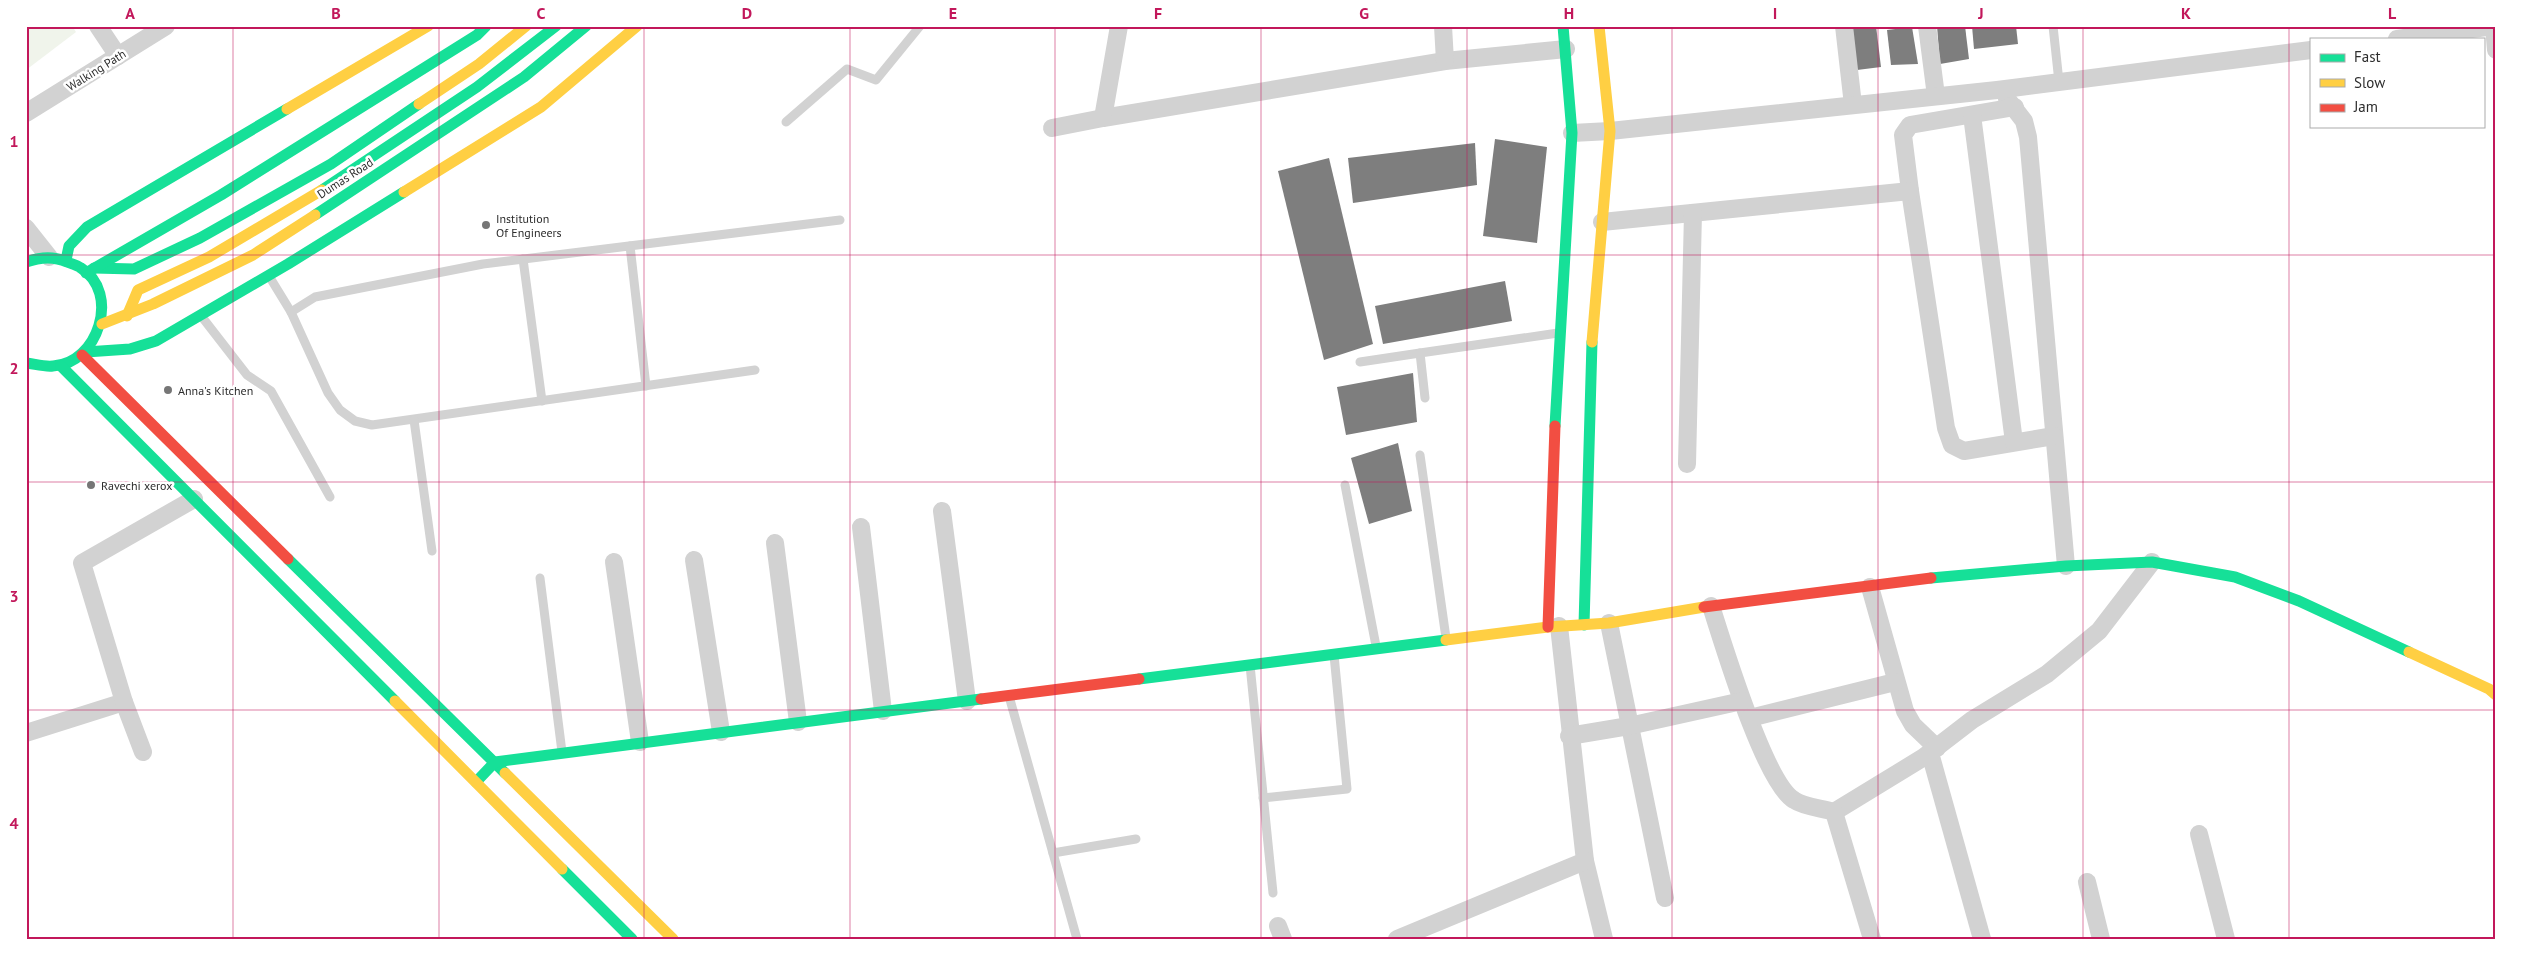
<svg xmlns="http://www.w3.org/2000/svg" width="2522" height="965" font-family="'PT Sans',sans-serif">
  <rect width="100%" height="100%" fill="#fff"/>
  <polygon fill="#f0f4eb" points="26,26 72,26 76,32 26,70"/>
  <g fill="#7e7e7e">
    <polygon points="1863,26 1876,26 1881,67 1857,70 1850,29"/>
    <polygon points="1937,26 1965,26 1969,59 1940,64"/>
    <polygon points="1972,26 2016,26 2018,44 1974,49"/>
    <polygon points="1912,27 1918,64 1891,65 1887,30"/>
    <polygon points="1495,139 1547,147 1537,243 1483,236"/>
    <polygon points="1475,143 1477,185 1353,203 1348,158"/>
    <polygon points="1329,158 1373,344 1324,360 1278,171"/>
    <polygon points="1505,281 1512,321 1383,344 1375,306"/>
    <polygon points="1413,373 1417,422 1346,435 1337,387"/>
    <polygon points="1398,443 1412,511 1369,524 1351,458"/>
  </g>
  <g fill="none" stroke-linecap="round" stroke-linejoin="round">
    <g stroke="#d2d2d2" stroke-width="9">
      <polyline points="2053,26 2059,82"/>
      <polyline points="786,122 847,69 876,80 920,26"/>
      <polyline points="630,246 646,386"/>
      <polyline points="523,259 542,401"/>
      <polyline points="269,276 291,312 328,393 340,410 355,421 372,425 755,370"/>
      <polyline points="291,312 315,297 483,264 840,220"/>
      <polyline points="202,317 247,375 271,391 330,497"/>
      <polyline points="1360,362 1420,353"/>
      <polyline points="1425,398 1420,353 1558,333"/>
      <polyline points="414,420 432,551"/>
      <polyline points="1420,455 1446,638"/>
      <polyline points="1345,485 1376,646"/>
      <polyline points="540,578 562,752"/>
      <polyline points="1250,665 1273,893"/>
      <polyline points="1009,696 1077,939"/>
      <polyline points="1263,798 1347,789 1334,655"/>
      <polyline points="1053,853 1136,839"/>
    </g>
    <g stroke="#d2d2d2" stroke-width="18">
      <polyline points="98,26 118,56"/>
      <polyline points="1119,26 1103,118 1445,61 1566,49"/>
      <polyline points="1443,26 1445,61"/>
      <polyline points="1844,26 1853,105"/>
      <polyline points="1927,26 1936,96"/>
      <polyline points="2494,26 2496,50"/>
      <polyline points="2397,39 2494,26"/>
      <polyline points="2007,99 2024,121 2028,137 2066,566"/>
      <polyline points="2015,107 1910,125 1903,135 1910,191 1946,428 1952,445 1964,451 2054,436"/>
      <polyline points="26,113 166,26"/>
      <polyline points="1972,115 2014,442"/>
      <polyline points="1052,128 1103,118"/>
      <polyline points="1572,133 1610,131 1997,90 2311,50"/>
      <polyline points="1602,222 1910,191"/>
      <polyline points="26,228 49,257"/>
      <polyline points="1687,464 1693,213"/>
      <polyline points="942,511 967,701"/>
      <polyline points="861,527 883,711"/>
      <polyline points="775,543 798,722"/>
      <polyline points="694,560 721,732"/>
      <polyline points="614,562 640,742"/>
      <polyline points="1870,587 1905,711 1913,725 1937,748"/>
      <path d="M1711,606C1723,643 1764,782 1794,800C1804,807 1822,808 1834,812L1924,757L1972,720L2047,674L2099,631L2152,562"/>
      <polyline points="1609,623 1665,898"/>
      <polyline points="1559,626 1585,861 1604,939"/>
      <polyline points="1750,718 1895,682"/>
      <polyline points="26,733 124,702"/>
      <polyline points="1569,736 1629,726 1742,701"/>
      <polyline points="143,752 124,702 82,563 194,499"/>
      <polyline points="1930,753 1982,939"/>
      <polyline points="1834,812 1872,939"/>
      <polyline points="2199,834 2226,939"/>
      <polyline points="2087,882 2101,939"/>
      <polyline points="1278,926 1283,939"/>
      <polyline points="1397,939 1585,861"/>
    </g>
    <g stroke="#16e098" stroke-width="11">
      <polyline points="322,190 477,87 556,26"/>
      <polyline points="315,215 524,77 586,26"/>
      <polyline points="66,260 69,246 87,227 287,109"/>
      <path d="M26,262C40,257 54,256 67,262C72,264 77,265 81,268C121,293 98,364 53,366C44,367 35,364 26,363"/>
      <polyline points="94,268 134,269 200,238 331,164 419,104"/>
      <polyline points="86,273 221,195 477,35 486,26"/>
      <polyline points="86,352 130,349 156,341 288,264 404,192"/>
      <polyline points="61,366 395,701"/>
      <polyline points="1555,426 1572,133 1563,26"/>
      <polyline points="288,559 505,773"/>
      <polyline points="1931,578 2066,566 2152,562 2235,577 2299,601 2409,652"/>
      <polyline points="1584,625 1592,342"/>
      <polyline points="1139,679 1446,640"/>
      <polyline points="476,782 495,762 981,699"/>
      <polyline points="562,869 632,939"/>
    </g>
    <g stroke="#ffcf43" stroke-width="11">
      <polyline points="419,104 479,64 526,26"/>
      <polyline points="287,109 428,26"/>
      <polyline points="404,192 541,107 637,26"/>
      <polyline points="127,316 138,290 209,257 322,190"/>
      <polyline points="102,324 153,304 253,255 315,215"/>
      <polyline points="1592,342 1610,131 1599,26"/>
      <polyline points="1446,640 1548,627 1609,623 1704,607"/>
      <polyline points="2409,652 2489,689 2496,695"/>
      <polyline points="395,701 562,869"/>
      <polyline points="505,773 673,939"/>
    </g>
    <g stroke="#f24e42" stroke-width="11">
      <polyline points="82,355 288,559"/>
      <polyline points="1704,607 1931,578"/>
      <polyline points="1548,627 1555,426"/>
      <polyline points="981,699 1139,679"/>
    </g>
  </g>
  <path fill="none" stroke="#c2185b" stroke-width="1" stroke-opacity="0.55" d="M233,26V939M439,26V939M644,26V939M850,26V939M1055,26V939M1261,26V939M1467,26V939M1672,26V939M1878,26V939M2083,26V939M2289,26V939M26,255H2496M26,482H2496M26,710H2496"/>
  <g fill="#767676" stroke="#fff" stroke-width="2">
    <circle cx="486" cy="225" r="5"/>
    <circle cx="168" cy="390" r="5"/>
    <circle cx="91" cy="485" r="5"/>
  </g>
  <g text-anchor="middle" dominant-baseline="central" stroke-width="5" stroke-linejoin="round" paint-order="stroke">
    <g font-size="12" fill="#2d2d2d" stroke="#fff">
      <text transform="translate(96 70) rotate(-32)">Walking Path</text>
      <text transform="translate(345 178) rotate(-33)">Dumas Road</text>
    </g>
    <g font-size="12" fill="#2d2d2d" stroke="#fff" text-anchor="start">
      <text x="496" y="218">Institution<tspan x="496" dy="14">Of Engineers</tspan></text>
      <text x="178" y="390">Anna's Kitchen</text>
      <text x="101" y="485">Ravechi xerox</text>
    </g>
  </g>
  <rect width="2522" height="965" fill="none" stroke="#ffffff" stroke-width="55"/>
  <rect x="2310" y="38" width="175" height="90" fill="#ffffff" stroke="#ababab"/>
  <rect x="2320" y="54" width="25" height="8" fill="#16e098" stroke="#ababab"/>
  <text x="2354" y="62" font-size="15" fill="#2d2d2d">Fast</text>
  <rect x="2320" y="79" width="25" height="8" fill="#ffcf43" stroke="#ababab"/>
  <text x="2354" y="88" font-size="15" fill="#2d2d2d">Slow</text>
  <rect x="2320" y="104" width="25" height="8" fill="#f24e42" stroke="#ababab"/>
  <text x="2354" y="112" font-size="15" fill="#2d2d2d">Jam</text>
  <rect x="28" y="28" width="2466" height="910" fill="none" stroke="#c2185b" stroke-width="2"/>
  <g font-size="16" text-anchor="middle" font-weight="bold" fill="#c2185b">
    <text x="130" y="19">A</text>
    <text x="336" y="19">B</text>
    <text x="541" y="19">C</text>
    <text x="747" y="19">D</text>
    <text x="953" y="19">E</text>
    <text x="1158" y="19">F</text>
    <text x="1364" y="19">G</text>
    <text x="1569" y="19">H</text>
    <text x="1775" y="19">I</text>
    <text x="1981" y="19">J</text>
    <text x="2186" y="19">K</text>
    <text x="2392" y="19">L</text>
    <text x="14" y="147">1</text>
    <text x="14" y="374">2</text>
    <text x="14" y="602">3</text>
    <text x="14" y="829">4</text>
  </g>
</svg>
